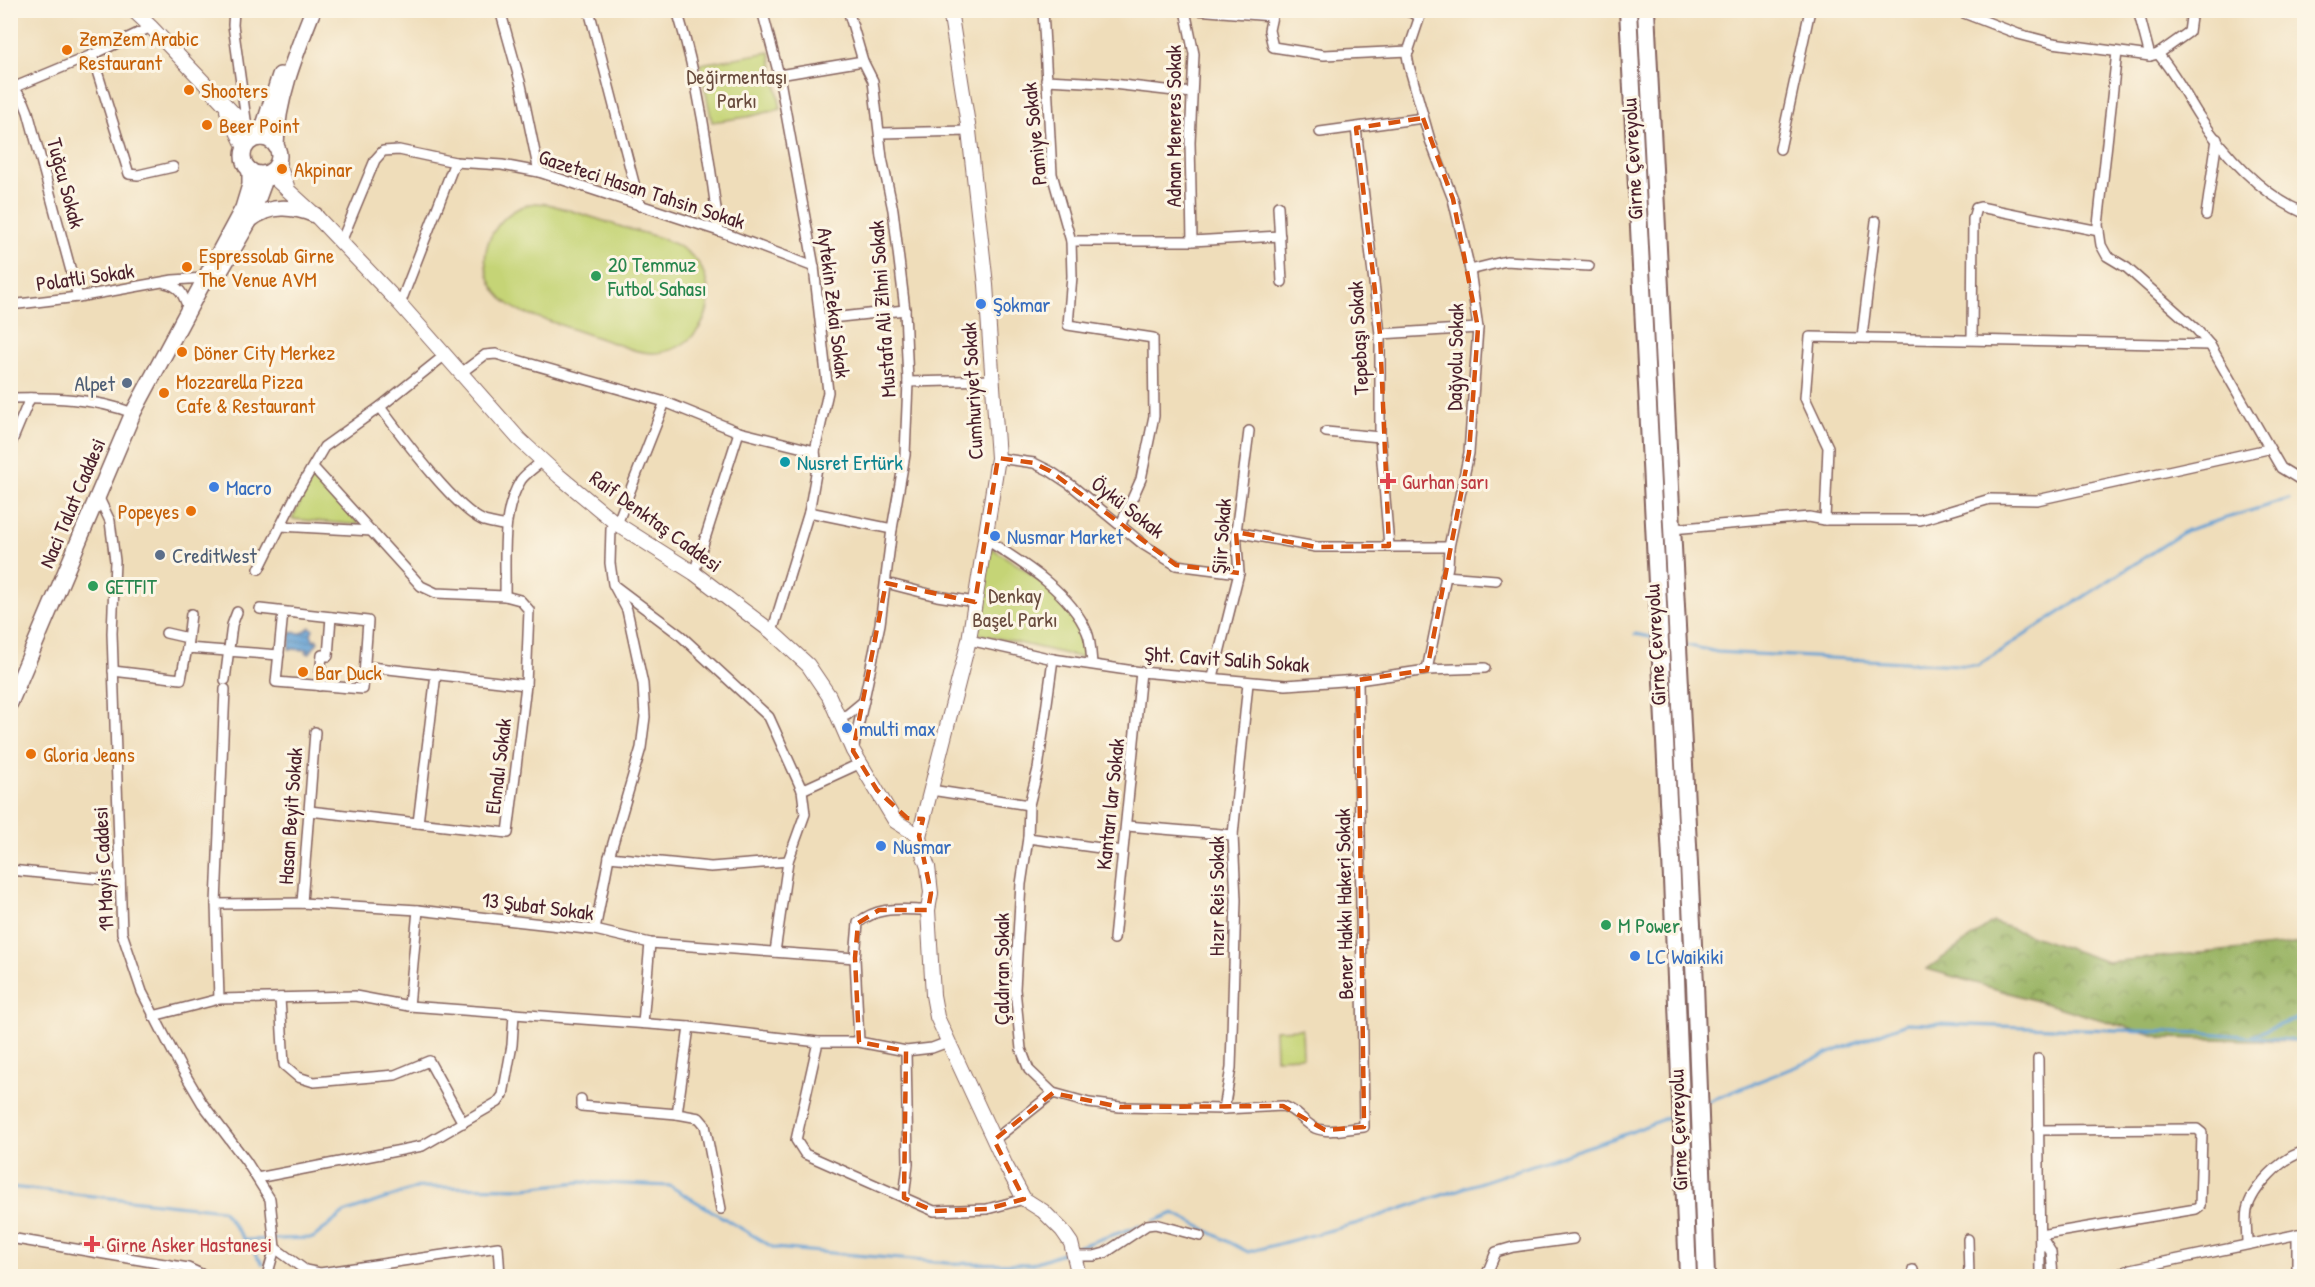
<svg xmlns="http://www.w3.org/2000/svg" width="2315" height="1287" font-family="'Patrick Hand',sans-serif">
  <defs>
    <pattern id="forest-crowns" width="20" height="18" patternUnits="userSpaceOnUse" patternTransform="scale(1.5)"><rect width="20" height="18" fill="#9cb667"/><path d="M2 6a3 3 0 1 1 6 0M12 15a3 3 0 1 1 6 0" fill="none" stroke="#819355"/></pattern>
    <pattern id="water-rules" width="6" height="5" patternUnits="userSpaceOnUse" patternTransform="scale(1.5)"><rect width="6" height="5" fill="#619fd3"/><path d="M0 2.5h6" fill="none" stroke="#5281ab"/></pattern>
  </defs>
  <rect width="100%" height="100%" fill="#fcf5e5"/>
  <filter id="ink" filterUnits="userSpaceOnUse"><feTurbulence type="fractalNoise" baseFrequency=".0167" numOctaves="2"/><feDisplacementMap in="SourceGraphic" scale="12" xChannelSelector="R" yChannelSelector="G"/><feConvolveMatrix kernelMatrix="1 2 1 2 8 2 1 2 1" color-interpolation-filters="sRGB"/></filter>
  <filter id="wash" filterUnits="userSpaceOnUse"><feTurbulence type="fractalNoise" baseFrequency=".008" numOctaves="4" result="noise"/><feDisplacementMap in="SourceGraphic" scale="24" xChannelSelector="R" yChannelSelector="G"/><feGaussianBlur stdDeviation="1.35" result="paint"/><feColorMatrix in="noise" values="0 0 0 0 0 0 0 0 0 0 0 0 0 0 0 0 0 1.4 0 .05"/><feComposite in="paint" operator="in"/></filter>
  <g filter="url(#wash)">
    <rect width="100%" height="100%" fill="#efddba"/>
    <polygon fill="url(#forest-crowns)" stroke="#736a49" stroke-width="1.5" points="1993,922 2107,962 2304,943 2304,1041 2164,1038 1927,969"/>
    <g fill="#c5d476" stroke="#887a50" stroke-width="1.5">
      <polygon points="770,52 781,109 747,117 712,122 700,64"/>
      <path d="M535,203L548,204C573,211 598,219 622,227C646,234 675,239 693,257C702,265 706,278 708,289C713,323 687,352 653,353C643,353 632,350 622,346C598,338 573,329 549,321C537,317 522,314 511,306C489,291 479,263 490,238C500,219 513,207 535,203Z"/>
      <polygon points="313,477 360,525 292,519"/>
      <path d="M990,547C1020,566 1069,595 1082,630C1085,639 1084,649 1084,658L975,633Z"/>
      <polygon points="1302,1029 1303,1057 1276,1058 1275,1030"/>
    </g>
    <polygon fill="url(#water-rules)" stroke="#565f7f" stroke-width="1.5" points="310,627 313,629 311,634 314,641 316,639 318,642 309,654 306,652 308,650 289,649 291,632 302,633"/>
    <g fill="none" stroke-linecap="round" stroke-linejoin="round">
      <g stroke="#619fd3" stroke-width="3">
        <polyline points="1635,634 1655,638"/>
        <polyline points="1682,644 1717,652 1977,666 2187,530 2289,499"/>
        <polyline points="2253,1035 2304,1016"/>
        <polyline points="1704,1103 1906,1023 2206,1033 2304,1041"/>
        <polyline points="10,1187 222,1210 263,1264"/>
        <polyline points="1154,1221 1174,1213 1248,1252 1358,1223 1626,1134 1676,1114"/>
        <polyline points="245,1240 313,1238 344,1213 419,1187 525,1188 580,1182 670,1186 774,1248 947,1263 1031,1264 1068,1251"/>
        <polyline points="1077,1247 1139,1226"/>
      </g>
    </g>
  </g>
  <g filter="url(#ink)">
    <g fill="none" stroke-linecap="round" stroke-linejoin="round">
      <defs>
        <g id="street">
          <polyline points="234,10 233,25 247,127"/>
          <polyline points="500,10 521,85 539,172"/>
          <polyline points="589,10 640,206"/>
          <path d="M677,10C699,82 709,156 719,231"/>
          <polyline points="762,10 779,75 814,267 828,392 815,451 817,468 809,512 772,632"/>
          <polyline points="848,10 863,61 873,81 882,158 893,210 905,310 908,382 905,455 892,529 880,624 853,751"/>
          <polyline points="1043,10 1052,174 1071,241 1072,276 1068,325 1153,338 1154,416 1141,479 1121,524"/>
          <polyline points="1185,10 1194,54 1190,142 1192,241"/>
          <polyline points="1196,10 1272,16 1274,11"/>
          <polyline points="1404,10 1420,16 1407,55 1409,66 1430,140 1453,199 1470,270 1478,328 1469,453 1449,547 1448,566 1427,670"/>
          <path d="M1956,10L2018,34L2053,43L2150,56L2158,54C2175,73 2186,96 2199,116C2224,154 2262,195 2304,213"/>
          <polyline points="2138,10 2150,56"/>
          <polyline points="1272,16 1269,30 1273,47 1324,55 1409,51"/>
          <polyline points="2117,52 2098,225 2101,245 2107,256 2127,268 2197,330 2210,345 2281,468 2304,482"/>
          <polyline points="2158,54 2189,32 2192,10"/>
          <polyline points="92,55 129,174 138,175 173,167"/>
          <polyline points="779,75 863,61"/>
          <polyline points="1046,80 1104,83 1192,93"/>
          <polyline points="10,82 24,102 28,112 78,297"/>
          <polyline points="15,87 92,55 151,27"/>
          <polyline points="1356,128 1380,334 1380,437 1389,546"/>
          <polyline points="1320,132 1423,118"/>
          <polyline points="881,133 969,131"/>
          <polyline points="1780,149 1810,10"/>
          <polyline points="1278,206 1282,282"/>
          <polyline points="2206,215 2217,139"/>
          <polyline points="1071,241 1192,241 1280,236"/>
          <polyline points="341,242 375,160 383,151 399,150 455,162 502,165 539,172 719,231 814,267"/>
          <polyline points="1470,270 1506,261 1589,266"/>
          <path d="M165,283C180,286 183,294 188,308"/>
          <polyline points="400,304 455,162"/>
          <polyline points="10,305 78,297 173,280 205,278"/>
          <polyline points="822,319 905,310"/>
          <polyline points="1380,334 1478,328"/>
          <polyline points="1862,337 1876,221"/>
          <polyline points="1972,339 1973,219 1976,208 1980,207 2099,231"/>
          <polyline points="461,373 485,355 496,354 665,402 739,432 815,451"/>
          <polyline points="908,382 994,380"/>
          <path d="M10,398C53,397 93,398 133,413"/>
          <path d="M380,407C401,435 454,508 484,521C490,523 499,524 506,526"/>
          <polyline points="1326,432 1380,437"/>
          <polyline points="10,446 30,398"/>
          <polyline points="998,458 1034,463 1050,471 1071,485 1144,545 1176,565 1239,573"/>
          <polyline points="97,494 110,521 115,561 112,633 122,933 142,992 179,1064 202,1103 246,1161 270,1199 275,1248 267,1276"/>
          <polyline points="809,512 892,529"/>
          <polyline points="1825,520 1828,447 1805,398 1810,337 2210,345"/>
          <polyline points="280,526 372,531"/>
          <polyline points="1672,529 1809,517 1825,520 1920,520 1990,499 2037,500 2268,449"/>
          <polyline points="1236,532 1316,547 1449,547"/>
          <path d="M985,539C1021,562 1070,591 1087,632C1091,641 1091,654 1092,664"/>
          <polyline points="259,569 296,495 324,447 380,407 445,355"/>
          <polyline points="694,573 739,432"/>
          <polyline points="1445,576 1496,580"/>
          <polyline points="886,583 937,596 975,602"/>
          <polyline points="615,586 680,635 769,717 802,790"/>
          <path d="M505,596C506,559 500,513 521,480C526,473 536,467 542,461"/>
          <polyline points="260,609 368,621 363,689 276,682 283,612"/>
          <polyline points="166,633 188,638"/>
          <polyline points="969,640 1053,659 1141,672 1286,685 1358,680 1427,670 1485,668"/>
          <polyline points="187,648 191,614"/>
          <path d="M1053,659L1038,769L1029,805L1028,838L1021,884L1015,989L1021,1049L1029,1070L1053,1093L1089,1103L1120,1107L1224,1109L1283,1106C1297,1110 1303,1122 1315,1128C1329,1134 1350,1128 1364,1127L1358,680"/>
          <polyline points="371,667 526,685"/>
          <polyline points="113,671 181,679 187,648 279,655"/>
          <polyline points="1213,677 1239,573 1236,532 1249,431"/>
          <polyline points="225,680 232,625 237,612"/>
          <polyline points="319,686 322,655 328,656 331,617"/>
          <polyline points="838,717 847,715 864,701"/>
          <polyline points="931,790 1029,805"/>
          <polyline points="309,811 508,833 526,685 529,610 520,600 505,596 436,593 421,586 313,467"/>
          <polyline points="418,823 436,674"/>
          <polyline points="1127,826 1233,835"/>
          <polyline points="1028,838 1122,851"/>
          <polyline points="609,857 711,867 788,861"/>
          <polyline points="10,870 120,881"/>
          <polyline points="302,903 315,732"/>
          <polyline points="216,904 302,903 418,910 595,930 650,943 855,958"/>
          <polyline points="595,930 609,857 641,748 645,717 643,684 627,610 613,584 610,563 611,528 617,524 665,402"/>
          <polyline points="1114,939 1141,672"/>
          <polyline points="775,952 788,861 805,814 802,790 861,763"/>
          <polyline points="280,998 284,1065 298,1077 314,1082 395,1075 429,1061 463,1123"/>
          <polyline points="219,999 216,904 225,689"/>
          <polyline points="409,1006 418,910"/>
          <polyline points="153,1016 219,999 355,996 409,1006 689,1027 818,1042 859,1042 906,1051 932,1048 948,1042"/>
          <polyline points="643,1023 650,943"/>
          <polyline points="818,1042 796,1140 805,1154 934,1211 987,1209 1024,1199"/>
          <path d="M859,1042L855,958L858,923C879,905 903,910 928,910"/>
          <polyline points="2038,1059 2040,1276"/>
          <polyline points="581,1099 581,1106 677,1114 689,1027"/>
          <polyline points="1224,1109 1231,1068 1236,900 1233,835 1248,683"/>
          <polyline points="677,1114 699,1118 705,1125 721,1209"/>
          <polyline points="2038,1130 2197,1129 2202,1133 2200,1206 2196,1209 2040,1235 2051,1252 2053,1276"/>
          <polyline points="994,1140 1053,1093"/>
          <polyline points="257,1178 422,1146 498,1102 503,1095 512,1045 514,1014"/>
          <polyline points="904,1198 908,1164 906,1051"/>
          <polyline points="10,1238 188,1268 201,1274 202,1276"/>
          <polyline points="1968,1239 1969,1276"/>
          <path d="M2247,1243C2247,1233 2245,1220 2247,1210C2252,1188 2283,1156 2304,1152"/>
          <polyline points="275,1248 305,1270 320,1273 498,1247 500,1276"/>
          <polyline points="1075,1256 1094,1256 1105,1253 1147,1225 1155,1224 1200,1236"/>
          <polyline points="1913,1270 1914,1276"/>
          <polyline points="164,1276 165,1264"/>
          <polyline points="1486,1276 1496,1252 1513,1247 1573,1239"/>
          <polyline points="2115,1276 2131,1269 2304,1233"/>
          <polyline points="2297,1276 2297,1234"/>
        </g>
        <g id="secondary">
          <polyline points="133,10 151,27 257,138"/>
          <polyline points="950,10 969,131 986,285 998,458 969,640 919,836 921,848 928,867 931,893 928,910 933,995 937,1017 1005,1164 1024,1199 1043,1211 1062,1230 1071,1243 1079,1276"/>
          <polyline points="227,111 245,148"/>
          <polyline points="278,163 287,186"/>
          <polyline points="269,173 315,215 400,304 519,439 559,476 617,524 694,573 772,632 808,665 829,696 853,751 895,821 919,836"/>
        </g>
        <g id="primary">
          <circle cx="261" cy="156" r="18"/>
          <polyline points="260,138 280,75"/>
          <path d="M276,145C277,99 296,53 313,10"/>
          <path d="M250,220C270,204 292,206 315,215"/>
          <polyline points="218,275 250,220 267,174"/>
          <polyline points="10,703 133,413 243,208 250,185 250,170"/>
        </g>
        <g id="highway">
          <polyline points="1628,10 1672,879 1688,1276"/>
          <polyline points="1646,10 1695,984 1706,1276"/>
        </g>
      </defs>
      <use href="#street" stroke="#84625d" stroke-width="12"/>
      <use href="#secondary" stroke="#84625d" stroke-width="16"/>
      <use href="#primary" stroke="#84625d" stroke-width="18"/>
      <use href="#highway" stroke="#84625d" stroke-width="20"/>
      <use href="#street" stroke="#fff" stroke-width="9"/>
      <use href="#secondary" stroke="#fff" stroke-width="14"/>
      <use href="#primary" stroke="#fff" stroke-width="15"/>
      <use href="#highway" stroke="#fff" stroke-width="16"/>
    </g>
  </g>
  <path fill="none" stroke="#d8530f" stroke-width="4.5" stroke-dasharray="12 8" stroke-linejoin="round" d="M1423,118L1453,199L1478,328L1469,453L1427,670L1358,680L1364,1127L1325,1130L1283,1106L1120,1107L1053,1093L994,1140L1024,1199L987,1209L934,1211L904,1198L906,1051L859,1042L855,958L858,923L879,910H928L931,893L919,836L923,819L907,818L877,790L853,751L886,583L975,602L998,458L1034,463L1050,471L1176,565L1239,573L1236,532L1316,547L1389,546L1380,334L1356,128Z"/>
  <g fill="#e8710a" stroke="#fcf5e5" stroke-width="2">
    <circle cx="67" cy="50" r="6"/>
    <circle cx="189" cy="90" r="6"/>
    <circle cx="207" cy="125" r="6"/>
    <circle cx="282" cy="169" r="6"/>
    <circle cx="187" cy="267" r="6"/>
    <circle cx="182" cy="352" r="6"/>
    <circle cx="164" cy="393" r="6"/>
    <circle cx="191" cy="511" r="6"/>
    <circle cx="303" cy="672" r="6"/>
    <circle cx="31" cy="754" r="6"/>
  </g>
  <g fill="#2e9e5b" stroke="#fcf5e5" stroke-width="2">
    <circle cx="596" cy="276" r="6"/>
    <circle cx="93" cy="586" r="6"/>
    <circle cx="1606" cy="925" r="6"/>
  </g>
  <g fill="#3f7fe0" stroke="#fcf5e5" stroke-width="2">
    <circle cx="981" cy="304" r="6"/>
    <circle cx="214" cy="487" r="6"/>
    <circle cx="995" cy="536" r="6"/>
    <circle cx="847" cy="728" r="6"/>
    <circle cx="881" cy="846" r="6"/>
    <circle cx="1635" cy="956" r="6"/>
  </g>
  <g fill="#5c6f8a" stroke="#fcf5e5" stroke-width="2">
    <circle cx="127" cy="383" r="6"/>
    <circle cx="160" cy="555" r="6"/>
  </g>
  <circle fill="#0f9aa8" stroke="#fcf5e5" stroke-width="2" cx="785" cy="462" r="6"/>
  <g fill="#e0444e" stroke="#fcf5e5" stroke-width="2">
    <path d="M1385 472h6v6h6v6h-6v6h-6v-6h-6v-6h6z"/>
    <path d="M89 1235h6v6h6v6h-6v6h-6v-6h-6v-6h6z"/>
  </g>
  <g text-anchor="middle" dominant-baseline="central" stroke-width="6" stroke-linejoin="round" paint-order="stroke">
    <g font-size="21" fill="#c56008" stroke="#fcf5e5" text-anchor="start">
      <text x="79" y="38">ZemZem Arabic<tspan x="79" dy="24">Restaurant</tspan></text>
      <text x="201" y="90">Shooters</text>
      <text x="219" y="125">Beer Point</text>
      <text x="294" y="169">Akpinar</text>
      <text x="199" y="255">Espressolab Girne<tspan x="199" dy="24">The Venue AVM</tspan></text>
      <text x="194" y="352">Döner City Merkez</text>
      <text x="176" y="381">Mozzarella Pizza<tspan x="176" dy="24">Cafe &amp; Restaurant</tspan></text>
      <text x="179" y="511" text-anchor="end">Popeyes</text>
      <text x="315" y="672">Bar Duck</text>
      <text x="43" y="754">Gloria Jeans</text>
    </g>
    <g font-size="21" fill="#694c3e" stroke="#fcf5e5">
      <text x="737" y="76">Değirmentaşı<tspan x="737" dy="24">Parkı</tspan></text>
      <text x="1015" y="595">Denkay<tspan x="1015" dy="24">Başel Parkı</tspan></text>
    </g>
    <g font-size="21" fill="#4a1f2b" stroke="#fcf5e5">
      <text transform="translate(1173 126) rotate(-90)">Adnan Meneres Sokak</text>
      <text transform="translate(1034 134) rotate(-96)">Pamiye Sokak</text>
      <text transform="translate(1632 159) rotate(-93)">Girne Çevreyolu</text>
      <text transform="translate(66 183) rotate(75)">Tuğcu Sokak</text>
      <text transform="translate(642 189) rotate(18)">Gazeteci Hasan Tahsin Sokak</text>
      <text transform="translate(85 277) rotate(-8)">Polatli Sokak</text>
      <text transform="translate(834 303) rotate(83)">Aytekin Zekai Sokak</text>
      <text transform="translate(882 309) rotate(-94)">Mustafa Ali Zihni Sokak</text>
      <text transform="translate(1358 338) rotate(-93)">Tepebaşı Sokak</text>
      <text transform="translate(1455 357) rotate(-89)">Dağyolu Sokak</text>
      <text transform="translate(972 391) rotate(-93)">Cumhuriyet Sokak</text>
      <text transform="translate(72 503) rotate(-67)">Naci Talat Caddesi</text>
      <text transform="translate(1128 507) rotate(38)">Öykü Sokak</text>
      <text transform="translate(656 521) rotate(36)">Raif Denktaş Caddesi</text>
      <text transform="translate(1221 536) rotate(-86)">Şiir Sokak</text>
      <text transform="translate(1655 645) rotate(-93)">Girne Çevreyolu</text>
      <text transform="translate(1227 659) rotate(4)">Şht. Cavit Salih Sokak</text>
      <text transform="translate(498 766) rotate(-83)">Elmalı Sokak</text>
      <text transform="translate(1110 804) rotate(-84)">Kantarı lar Sokak</text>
      <text transform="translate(290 816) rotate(-86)">Hasan Beyit Sokak</text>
      <text transform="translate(103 869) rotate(-93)">19 Mayis Caddesi</text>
      <text transform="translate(1216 896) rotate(-90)">Hızır Reis Sokak</text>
      <text transform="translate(1344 904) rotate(-91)">Bener Hakkı Hakeri Sokak</text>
      <text transform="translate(538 906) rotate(7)">13 Şubat Sokak</text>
      <text transform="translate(1001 969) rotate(-90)">Çaldıran Sokak</text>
      <text transform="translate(1678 1130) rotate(-92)">Girne Çevreyolu</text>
    </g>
    <g font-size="21" fill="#27864d" stroke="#fcf5e5" text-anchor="start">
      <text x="608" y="264">20 Temmuz<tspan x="608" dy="24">Futbol Sahası</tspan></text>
      <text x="105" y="586">GETFIT</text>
      <text x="1618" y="925">M Power</text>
    </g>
    <g font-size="21" fill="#366cbe" stroke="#fcf5e5" text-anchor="start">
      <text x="993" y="304">Şokmar</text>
      <text x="226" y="487">Macro</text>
      <text x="1007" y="536">Nusmar Market</text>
      <text x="859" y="728">multi max</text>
      <text x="893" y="846">Nusmar</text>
      <text x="1647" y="956">LC Waikiki</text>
    </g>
    <g font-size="21" fill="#4e5e75" stroke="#fcf5e5" text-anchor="end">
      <text x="115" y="383">Alpet</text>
      <text x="172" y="555" text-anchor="start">CreditWest</text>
    </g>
    <g font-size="21" fill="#0d838f" stroke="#fcf5e5" text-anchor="start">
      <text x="797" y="462">Nusret Ertürk</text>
    </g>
    <g font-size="21" fill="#be3a42" stroke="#fcf5e5" text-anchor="start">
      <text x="1402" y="481">Gurhan sarı</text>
      <text x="106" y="1244">Girne Asker Hastanesi</text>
    </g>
  </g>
  <rect width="2315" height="1287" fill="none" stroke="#fcf5e5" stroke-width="36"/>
</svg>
